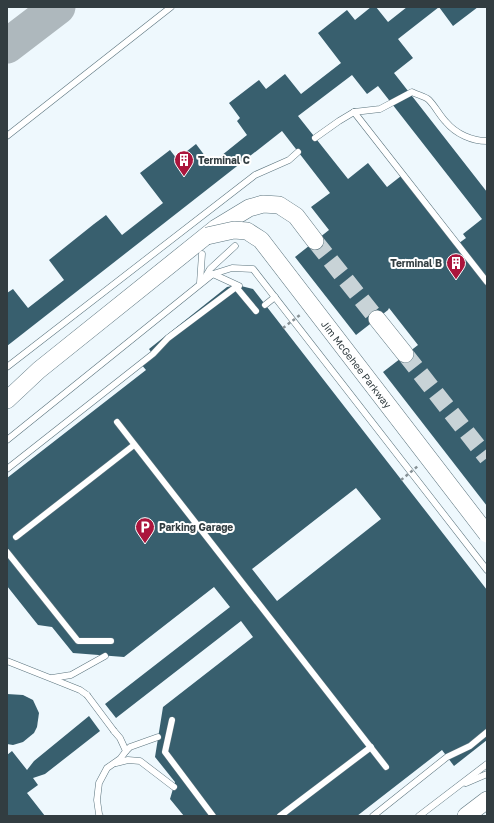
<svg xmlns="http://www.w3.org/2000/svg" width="494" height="823" font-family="'Golos Text',sans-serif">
  <rect width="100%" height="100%" fill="#eef8fd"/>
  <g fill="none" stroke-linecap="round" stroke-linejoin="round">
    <polyline stroke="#aeb8bd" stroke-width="35" points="7,46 58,7"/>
  </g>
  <g fill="#385f6e" fill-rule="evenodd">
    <path d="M371,7H376L388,22L407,7H478L453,26L439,7L398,39L413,58L394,73L487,192V506L383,372L418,345L389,308L388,310L356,335L295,257L329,230L311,207L330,193L282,131L7,346V293L13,289L28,308L64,280L49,260L94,224L106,215L122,235L163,203L140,173L170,150L177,159L196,144L211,164L247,135L237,121L240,118L229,103L259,80L266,89L285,74L301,94L341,63L318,33L347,10L355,20ZM352,75L367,94L378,86L482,219L463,234L466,238L455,246L401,176L387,187L368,163L348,179L298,116Z"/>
    <path d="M237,285L253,289L487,590V740L454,766L442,750L357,816H184L170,799L175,782L155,757L163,707L253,637L241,621L116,718L105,704L230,607L214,587L124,657L73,653L52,627L38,625L7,586V478L146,370L141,364L153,355L149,349L227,287ZM356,488L381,519L277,601L252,569Z"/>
    <polygon points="7,694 23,695 33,700 39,713 37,727 34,733 23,742 13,745 7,744"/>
    <polygon points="89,716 100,731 45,774 33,778 38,785 27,793 45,816 7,816 7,755 12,751 27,770 34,761"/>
  </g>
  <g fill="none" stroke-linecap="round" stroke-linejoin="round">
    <g stroke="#c8d3d7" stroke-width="17" stroke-dasharray="17 8" stroke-linecap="butt">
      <polyline points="315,241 377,319"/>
      <polyline points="405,354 487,458"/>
    </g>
    <defs>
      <g id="lane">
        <path d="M354,112L380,109L412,92C417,95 425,96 429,100C435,106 440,116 446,122C456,134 472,141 487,141"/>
        <polyline points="7,136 171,7"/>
        <polyline points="315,138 339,121 354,112 487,282"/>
        <polyline points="213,274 239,286"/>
        <polyline points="203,281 210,269 235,246"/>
        <polyline points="200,283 202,254"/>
        <polyline points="265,305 275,297"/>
        <polyline points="7,367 255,175 289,160 298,152"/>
        <polyline points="117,422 386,767"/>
        <polyline points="7,440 213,274 232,268 253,269 487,570"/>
        <polyline points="7,469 153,354 168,338 236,287 256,311"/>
        <polyline points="16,537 134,445"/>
        <polyline points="7,552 78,641 111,641"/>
        <polyline points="7,661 60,682 80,690 87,695"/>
        <polyline points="52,678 71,675 105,656"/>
        <polyline points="172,720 165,752 213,816"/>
        <polyline points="126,751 130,747 158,737"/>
        <polyline points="116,763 128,760 140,761 174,787"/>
        <polyline points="466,783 487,774"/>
        <polyline points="100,816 99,814 97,800 99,783 107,768 120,759 126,751 120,738 114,731"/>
        <polyline points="280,816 371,747"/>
        <polyline points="373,816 447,757 470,746 487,732"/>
        <polyline points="419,816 487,764"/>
      </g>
      <g id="secondary">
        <polyline points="377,319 405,354"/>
        <polyline points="7,400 39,370 216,228 249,208 263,204 279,205 296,216 315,241"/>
        <polyline points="466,816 487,800"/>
      </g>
    </defs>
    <use href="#lane" stroke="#5b747e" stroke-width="7"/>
    <use href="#secondary" stroke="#5b747e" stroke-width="18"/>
    <use href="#lane" stroke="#fff" stroke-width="6"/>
    <use href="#secondary" stroke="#fff" stroke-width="17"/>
    <defs>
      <polyline id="lane-bridge" points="87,695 114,731"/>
      <g id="secondary-bridge">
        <path id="s1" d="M207,236L234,230L247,231L261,240L487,534"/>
      </g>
    </defs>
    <use href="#lane-bridge" stroke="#5b747e" stroke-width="7" stroke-linecap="butt"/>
    <use href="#secondary-bridge" stroke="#5b747e" stroke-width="18" stroke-linecap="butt"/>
    <g stroke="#879196" stroke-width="2.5" stroke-dasharray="3 3" stroke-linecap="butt">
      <polyline points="283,328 300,315"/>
      <polyline points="401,480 418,466"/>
    </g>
    <use href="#lane-bridge" stroke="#fff" stroke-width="6"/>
    <use href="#secondary-bridge" stroke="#fff" stroke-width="17"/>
  </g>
  <defs>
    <symbol id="building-pin" viewBox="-11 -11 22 30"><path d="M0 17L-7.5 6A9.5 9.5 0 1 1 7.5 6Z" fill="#ab153c" stroke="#fff"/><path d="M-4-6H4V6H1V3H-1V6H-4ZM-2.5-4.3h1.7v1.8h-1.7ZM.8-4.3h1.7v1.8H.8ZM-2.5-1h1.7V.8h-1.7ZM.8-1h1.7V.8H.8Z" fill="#fff"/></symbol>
    <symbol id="parking-pin" viewBox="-11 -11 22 30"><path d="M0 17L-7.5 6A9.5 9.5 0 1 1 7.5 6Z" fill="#ab153c" stroke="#fff"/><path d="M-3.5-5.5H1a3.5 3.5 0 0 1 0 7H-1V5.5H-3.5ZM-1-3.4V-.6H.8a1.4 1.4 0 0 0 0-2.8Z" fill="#fff"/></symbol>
  </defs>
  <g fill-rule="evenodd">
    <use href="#building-pin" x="173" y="149" width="22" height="30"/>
    <use href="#building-pin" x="445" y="252" width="22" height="30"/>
    <use href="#parking-pin" x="134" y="516" width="22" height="30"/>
  </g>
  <g text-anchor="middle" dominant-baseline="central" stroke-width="4" stroke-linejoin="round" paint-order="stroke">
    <g font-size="10" font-weight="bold" fill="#323d41" stroke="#fff" text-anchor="start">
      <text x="198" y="160">Terminal C</text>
      <text x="442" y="263" text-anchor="end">Terminal B</text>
      <text x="159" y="527">Parking Garage</text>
    </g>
    <g font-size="10" fill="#323d41" stroke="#fff">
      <text stroke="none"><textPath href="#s1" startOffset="214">Jim McGehee Parkway</textPath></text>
    </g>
  </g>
  <rect width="494" height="823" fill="none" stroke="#323d41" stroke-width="16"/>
</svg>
